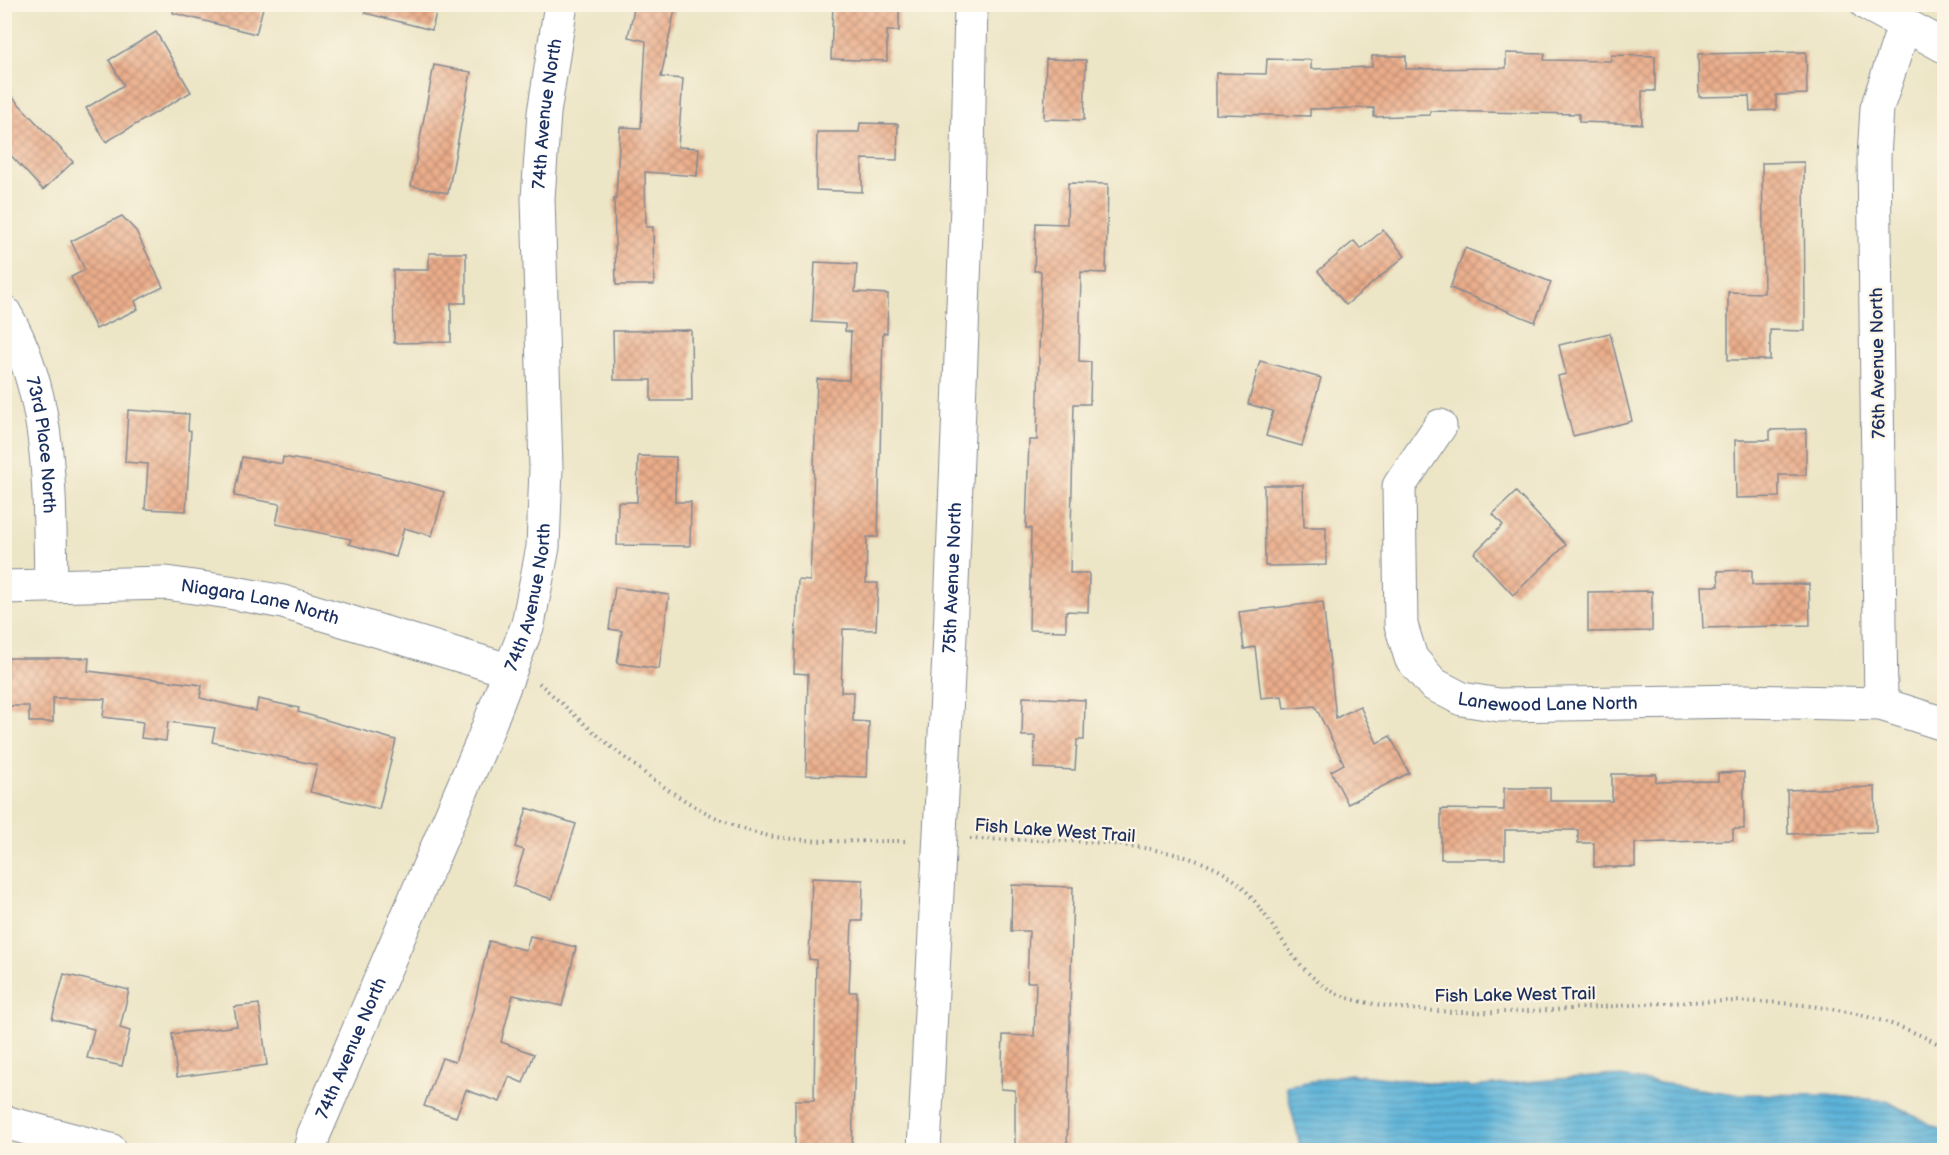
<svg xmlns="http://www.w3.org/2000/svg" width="1949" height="1155" font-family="'Balsamiq Sans',sans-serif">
  <defs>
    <pattern id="water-rules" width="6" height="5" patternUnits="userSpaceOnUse" patternTransform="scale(1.5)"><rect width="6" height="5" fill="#5cb3d9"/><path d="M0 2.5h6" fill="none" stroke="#4b92b3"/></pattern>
    <pattern id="building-cross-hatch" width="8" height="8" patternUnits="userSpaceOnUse" patternTransform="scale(1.5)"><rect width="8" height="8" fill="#ebad8a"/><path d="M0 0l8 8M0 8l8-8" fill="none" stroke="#be8d74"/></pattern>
  </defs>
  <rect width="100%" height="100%" fill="#fcf5e5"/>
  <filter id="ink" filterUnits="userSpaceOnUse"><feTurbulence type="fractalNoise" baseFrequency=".0167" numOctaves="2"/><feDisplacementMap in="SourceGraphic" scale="12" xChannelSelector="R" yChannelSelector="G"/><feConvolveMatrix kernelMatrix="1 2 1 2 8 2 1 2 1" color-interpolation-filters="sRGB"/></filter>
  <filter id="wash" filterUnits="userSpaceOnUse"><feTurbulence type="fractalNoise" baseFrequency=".008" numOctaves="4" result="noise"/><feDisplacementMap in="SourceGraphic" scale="24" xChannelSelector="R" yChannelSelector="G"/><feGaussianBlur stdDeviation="1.35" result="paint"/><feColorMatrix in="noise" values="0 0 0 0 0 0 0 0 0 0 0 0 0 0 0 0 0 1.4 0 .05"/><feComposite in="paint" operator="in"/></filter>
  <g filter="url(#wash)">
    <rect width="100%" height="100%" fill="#ece5c6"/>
    <polygon fill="url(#water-rules)" stroke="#3c719c" stroke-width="1.5" points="1350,1074 1472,1087 1605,1075 1734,1094 1826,1095 1887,1101 1944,1132 1944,1150 1301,1150 1286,1086"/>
    <g id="blocks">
      <g fill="url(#building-cross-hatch)">
        <polygon points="174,4 264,4 256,34 173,13"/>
        <polygon points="366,4 438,4 432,30 365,13"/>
        <polygon points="635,4 676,4 661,77 683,79 678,147 699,148 697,176 645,172 646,227 653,227 654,285 616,285 614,199 616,199 620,127 641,128 646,41 628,37"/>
        <polygon points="833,4 899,4 899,31 887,31 887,61 831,59"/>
        <polygon points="156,32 191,92 106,142 86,108 124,85 109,60"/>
        <polygon points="1806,52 1807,94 1776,95 1776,110 1750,111 1749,96 1699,97 1698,54"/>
        <polygon points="1506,53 1545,54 1544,60 1611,61 1611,55 1655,56 1655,91 1642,91 1642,124 1579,122 1579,114 1430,111 1430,115 1374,117 1374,108 1310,109 1310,116 1216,114 1216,73 1266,74 1267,59 1311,60 1311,69 1372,67 1372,56 1406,56 1406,69 1506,68"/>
        <polygon points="1046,59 1086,60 1084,120 1044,119"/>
        <polygon points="434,65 471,72 448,193 411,186"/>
        <polygon points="4,88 73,162 43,190 4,148"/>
        <polygon points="860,123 898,124 897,160 862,159 862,192 816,190 817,132 859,132"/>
        <polygon points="1804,162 1805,331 1770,330 1770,360 1728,360 1728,292 1764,293 1762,163"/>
        <polygon points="1068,183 1108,184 1106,273 1081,272 1079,361 1091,362 1090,404 1074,404 1070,573 1089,573 1088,612 1066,611 1066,631 1029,630 1031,528 1026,528 1029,440 1037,440 1041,271 1034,271 1036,223 1067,224"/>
        <polygon points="122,216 136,231 163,287 135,301 138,309 96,329 71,277 85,270 71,241"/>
        <polygon points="1383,230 1405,256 1346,305 1318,271 1354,241 1361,249"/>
        <polygon points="1465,248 1551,282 1535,322 1450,288"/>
        <polygon points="429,253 466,253 466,303 451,303 451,342 394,343 393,270 429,270"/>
        <polygon points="815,262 857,264 855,292 888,294 887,333 883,333 878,537 867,537 866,583 878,583 876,630 843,629 841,692 854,692 853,721 869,722 867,777 806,775 808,674 794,673 798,580 810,581 817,379 849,380 851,332 845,331 845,324 812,322"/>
        <polygon points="691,330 692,401 651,401 651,380 614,380 613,331"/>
        <polygon points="1610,333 1632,421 1573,436 1558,376 1566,374 1559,345"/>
        <polygon points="1260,361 1321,378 1302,446 1266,436 1273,411 1248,404"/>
        <polygon points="128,410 189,414 188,430 191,431 186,511 145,509 148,464 125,462"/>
        <polygon points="1806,429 1806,475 1779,475 1779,497 1736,498 1735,440 1770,440 1770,430"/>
        <polygon points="638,456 676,457 675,502 691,502 690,546 617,545 618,502 637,502"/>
        <polygon points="242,457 282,464 283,457 366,471 444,492 432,536 404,528 396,557 349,544 351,539 276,524 280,504 234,496"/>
        <polygon points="1264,485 1303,485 1304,527 1326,527 1326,565 1265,566"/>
        <polygon points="1516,492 1566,545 1513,595 1474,553 1503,525 1493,514"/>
        <polygon points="1752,570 1752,585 1809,584 1810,625 1703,628 1701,586 1719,586 1718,571"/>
        <polygon points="615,587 669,595 659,669 617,663 622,631 609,629"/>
        <polygon points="1652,591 1652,631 1588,632 1588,592"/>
        <polygon points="1323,602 1336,718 1360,706 1377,743 1390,736 1409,773 1348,804 1331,771 1344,764 1315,706 1284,709 1282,696 1261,698 1255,647 1244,649 1239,612"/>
        <polygon points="8,658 89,658 88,671 202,685 200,698 256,711 258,699 299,708 298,712 396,740 379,809 310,792 317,765 212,742 215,728 168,722 166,741 141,738 143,722 103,717 105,699 53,698 53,722 29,722 29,706 7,706"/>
        <polygon points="1023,697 1085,700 1084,740 1077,740 1075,770 1034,768 1035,736 1022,736"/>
        <polygon points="1744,772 1744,829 1733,829 1733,840 1635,843 1635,867 1594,867 1594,843 1578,843 1578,830 1505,830 1505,859 1441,859 1441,809 1504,810 1504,788 1550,788 1550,801 1612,801 1612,774 1656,774 1656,782 1718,781 1718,773"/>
        <polygon points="1875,787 1876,832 1788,834 1787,790"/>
        <polygon points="527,808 576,824 552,899 513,886 524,850 515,847"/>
        <polygon points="812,878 863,880 862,921 852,921 849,992 857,992 852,1150 795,1150 795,1100 814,1100 816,960 809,959"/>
        <polygon points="1012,885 1073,887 1067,1150 1015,1150 1015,1090 1001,1089 1003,1035 1034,1036 1036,982 1027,982 1029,931 1011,931"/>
        <polygon points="530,936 576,947 562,1006 513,995 501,1042 534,1054 523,1083 509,1077 500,1102 466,1090 456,1117 424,1106 442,1058 455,1062 472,1014 489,941 526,950"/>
        <polygon points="64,974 129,990 120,1028 130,1031 122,1066 87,1058 94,1029 52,1019"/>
        <polygon points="259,1004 267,1065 177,1077 172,1034 237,1026 234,1007"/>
      </g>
    </g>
  </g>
  <g filter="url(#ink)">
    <use href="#blocks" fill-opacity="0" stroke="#848a92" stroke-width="1.5"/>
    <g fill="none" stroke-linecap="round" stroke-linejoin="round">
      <defs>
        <g id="minor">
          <polyline points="1867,4 1944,46"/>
          <path id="s1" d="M4,312C53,395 49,492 51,585"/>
          <path id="s2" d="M1440,426L1399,486L1401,625L1411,658L1433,684L1462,699L1499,705L1744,701L1881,704L1944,724"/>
          <path id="s3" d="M4,587L166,583L229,592L283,602L508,670"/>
          <polyline points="1881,704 1874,157 1877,108 1904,26"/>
          <polyline points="4,1122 110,1150"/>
          <path id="s4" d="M310,1150L314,1134L482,743L528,624L543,547L546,468L538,198L544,113L561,4"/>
          <path id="s5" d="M924,1150L950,635L967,205L971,4"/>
        </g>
      </defs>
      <use href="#minor" stroke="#848a92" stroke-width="35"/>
      <g stroke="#848a92" stroke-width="4" stroke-dasharray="1.5 4.5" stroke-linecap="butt">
        <path d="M539,683C600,738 691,824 775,837C819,843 864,841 908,841"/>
        <path d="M970,839C1041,841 1185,835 1239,884C1279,922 1296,986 1355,1000C1543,1043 1769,951 1944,1047"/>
      </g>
      <use href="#minor" stroke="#fff" stroke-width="33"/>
    </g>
  </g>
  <g text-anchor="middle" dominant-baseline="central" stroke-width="4.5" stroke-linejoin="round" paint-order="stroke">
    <g font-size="18" fill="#1b2f5e" stroke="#fcf5e5">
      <text stroke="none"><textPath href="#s4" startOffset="1082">74th Avenue North</textPath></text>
      <text transform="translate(1878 363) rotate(-91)">76th Avenue North</text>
      <text stroke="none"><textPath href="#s1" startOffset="140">73rd Place North</textPath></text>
      <text stroke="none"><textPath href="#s5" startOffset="573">75th Avenue North</textPath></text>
      <text stroke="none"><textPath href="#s4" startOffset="596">74th Avenue North</textPath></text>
      <text stroke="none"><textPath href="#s3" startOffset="258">Niagara Lane North</textPath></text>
      <text stroke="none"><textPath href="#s2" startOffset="399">Lanewood Lane North</textPath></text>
      <text transform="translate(1055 831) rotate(4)">Fish Lake West Trail</text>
      <text transform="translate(1515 995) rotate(-1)">Fish Lake West Trail</text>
      <text stroke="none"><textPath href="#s4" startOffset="110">74th Avenue North</textPath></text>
    </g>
  </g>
  <rect width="1949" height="1155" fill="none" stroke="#fcf5e5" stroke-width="24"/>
</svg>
